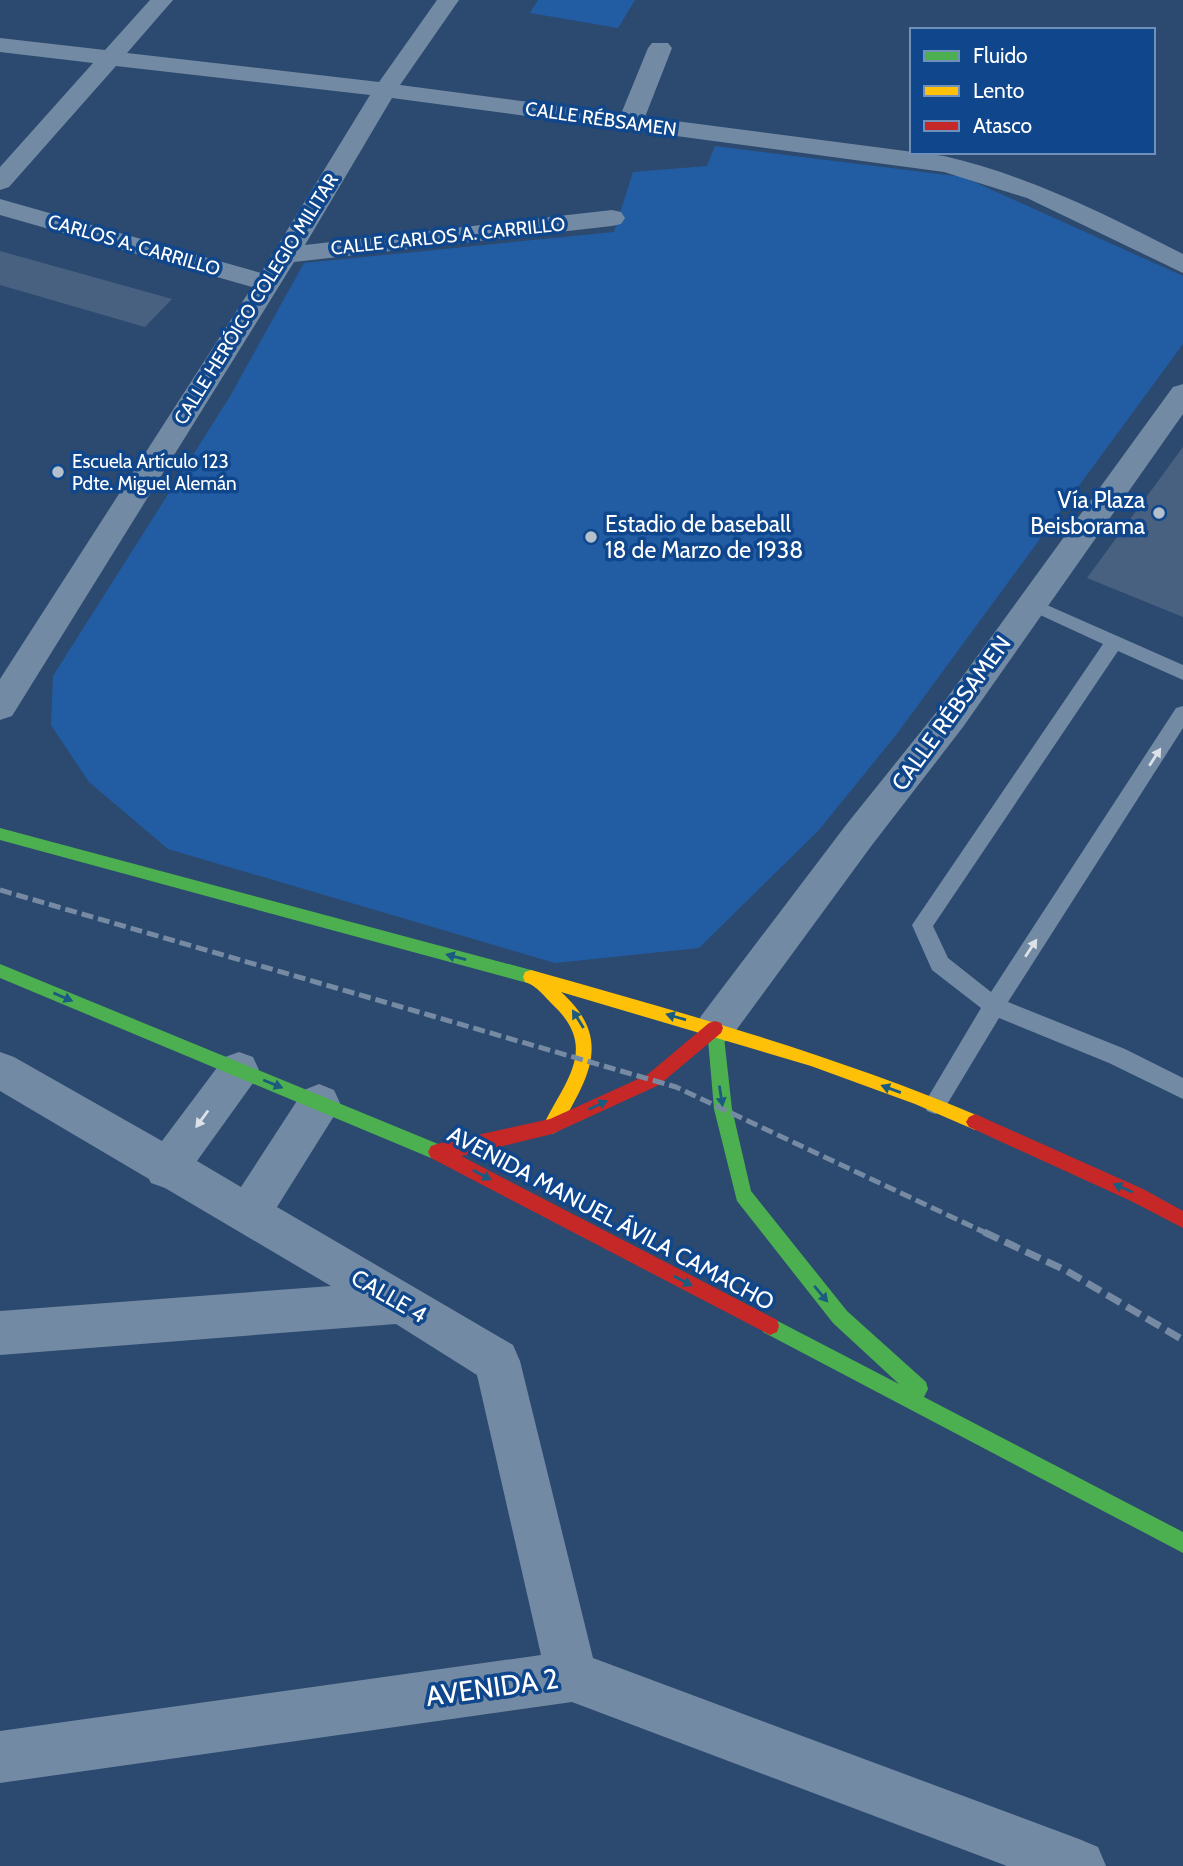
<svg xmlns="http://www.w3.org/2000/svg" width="1183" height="1866" font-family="Cabin,sans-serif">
  <rect width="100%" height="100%" fill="#2c4a6f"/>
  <g fill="#225da4">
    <polygon points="538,0 635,0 618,28 530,13"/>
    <polygon points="715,146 963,177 1183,276 1183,344 896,735 818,831 699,948 555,963 168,849 89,782 51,725 53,676 229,398 304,263 614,232 633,172 707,166"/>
  </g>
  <g fill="#496180">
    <polygon points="0,251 172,299 145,327 0,285"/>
    <polygon points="1183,447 1183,617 1087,578"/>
  </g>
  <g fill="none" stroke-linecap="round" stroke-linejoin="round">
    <polygon fill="#738aa4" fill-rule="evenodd" points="1031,598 1183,665 1183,680 1118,651 933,926 948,958 991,992 1176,708 1183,706 1183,728 1008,1002 1125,1049 1183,1078 1183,1099 1109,1063 999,1018 943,1111 935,1114 927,1111 924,1104 981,1008 932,970 912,925 1103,644 1025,608 1022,604 1025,600"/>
    <g fill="#738aa4" fill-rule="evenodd">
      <path d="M150,0H173L127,53L379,82L437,0H459L400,85L621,114L648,48L652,43H668L672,48L645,117L944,156C1030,176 1105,214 1183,254V273L1027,198L944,172L392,98L305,245L612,210L621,212L625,218L621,224L612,226L294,262L12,716L0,720V679L252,287L0,215V199L261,273L370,95L116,66L9,187L0,190V167L93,63L0,52V38L105,50Z"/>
      <polygon points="1183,384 1183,414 963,727 872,845 729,1040 715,1045 701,1040 695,1028 701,1016 846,825 939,709 1173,387"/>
      <polygon points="0,1052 14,1057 162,1141 225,1057 239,1052 253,1057 259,1070 253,1083 197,1161 241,1187 304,1090 319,1084 334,1090 340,1103 334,1116 277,1207 513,1345 520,1361 593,1658 1079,1839 1098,1847 1106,1866 1007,1866 572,1702 0,1783 0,1731 541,1655 477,1375 396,1324 0,1355 0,1311 331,1286 165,1188 151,1183 149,1179 0,1091"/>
    </g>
    <g fill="#4caf50" fill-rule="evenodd">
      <polygon points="0,828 531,970 537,972 539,977 537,982 531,984 0,840"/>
      <polygon points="0,964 443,1146 446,1152 443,1158 437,1160 431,1158 0,978"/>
      <polygon points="715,1021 721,1023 723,1028 732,1109 751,1191 847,1311 926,1382 928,1389 924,1397 1183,1532 1183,1553 763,1332 761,1326 763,1320 770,1317 899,1384 833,1323 737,1201 714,1109 707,1028 709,1023"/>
    </g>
    <path fill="#ffc107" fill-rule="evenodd" d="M531,970C684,1013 835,1055 981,1117L984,1122L981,1127L975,1130L915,1104L811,1066L561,992C615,1040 587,1079 558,1131L552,1134L546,1131L543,1126C564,1082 599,1049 554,1006C545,997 536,985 525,982L523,977L525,972Z"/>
    <g fill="#c62828" fill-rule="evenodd">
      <polygon points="715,1021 721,1023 723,1028 721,1033 659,1085 552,1134 461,1156 777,1320 779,1326 777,1332 770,1335 431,1158 428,1152 431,1146 437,1144 550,1119 647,1075 709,1023"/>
      <polygon points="975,1114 1143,1189 1183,1211 1183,1228 1131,1201 969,1127 966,1122 969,1117"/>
    </g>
    <polyline stroke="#768ba3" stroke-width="5" stroke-dasharray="12 5" stroke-linecap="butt" points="0,890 676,1087 988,1234"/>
    <polyline stroke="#768ba3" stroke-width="7" stroke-dasharray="16 7" stroke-linecap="butt" points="984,1232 1067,1271 1183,1340"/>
  </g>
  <defs><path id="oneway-solid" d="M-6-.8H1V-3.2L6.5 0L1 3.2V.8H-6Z" transform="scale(1.75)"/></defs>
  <g fill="#dce2e8">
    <use href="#oneway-solid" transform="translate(1155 757) rotate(-57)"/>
    <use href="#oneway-solid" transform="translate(1031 948) rotate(-57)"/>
    <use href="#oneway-solid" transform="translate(202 1119) rotate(126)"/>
  </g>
  <g fill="#1b5b80">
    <use href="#oneway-solid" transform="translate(456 957) rotate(-165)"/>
    <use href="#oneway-solid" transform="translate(63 997) rotate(23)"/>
    <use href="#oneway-solid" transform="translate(676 1017) rotate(-164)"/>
    <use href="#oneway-solid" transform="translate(578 1019) rotate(-122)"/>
    <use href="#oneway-solid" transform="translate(273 1084) rotate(22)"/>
    <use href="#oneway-solid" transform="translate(891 1089) rotate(-160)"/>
    <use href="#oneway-solid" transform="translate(721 1096) rotate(81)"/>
    <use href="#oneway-solid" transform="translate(598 1105) rotate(-25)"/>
    <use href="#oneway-solid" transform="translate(482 1175) rotate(28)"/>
    <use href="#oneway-solid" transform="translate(1123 1188) rotate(-156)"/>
    <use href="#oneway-solid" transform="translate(683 1281) rotate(28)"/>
    <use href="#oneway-solid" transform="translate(821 1294) rotate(50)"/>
  </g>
  <g fill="#b5c0cd" stroke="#0f468c" stroke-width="2.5">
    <circle cx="58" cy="472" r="7"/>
    <circle cx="1159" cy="513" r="7"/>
    <circle cx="591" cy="537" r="7"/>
  </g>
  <g text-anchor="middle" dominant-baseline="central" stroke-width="7" stroke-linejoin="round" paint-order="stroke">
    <g font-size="19" fill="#fff" stroke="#0f468c">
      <text transform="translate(601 119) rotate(8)">CALLE RÉBSAMEN</text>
      <text transform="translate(448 236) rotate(-6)">CALLE CARLOS A. CARRILLO</text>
      <text transform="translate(134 245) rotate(16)">CARLOS A. CARRILLO</text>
      <text transform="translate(256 299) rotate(-58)">CALLE HERÓICO COLEGIO MILITAR</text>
    </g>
    <g font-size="19" fill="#fff" stroke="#0f468c" text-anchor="start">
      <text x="72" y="461">Escuela Artículo 123<tspan x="72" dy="22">Pdte. Miguel Alemán</tspan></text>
    </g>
    <g font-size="23" fill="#fff" stroke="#0f468c" text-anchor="end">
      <text x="1145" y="500">Vía Plaza<tspan x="1145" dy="26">Beisborama</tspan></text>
      <text x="605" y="524" text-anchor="start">Estadio de baseball<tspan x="605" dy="26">18 de Marzo de 1938</tspan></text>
    </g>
    <g font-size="23" fill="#fff" stroke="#0f468c">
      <text transform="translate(951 713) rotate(-54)">CALLE RÉBSAMEN</text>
      <text transform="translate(611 1218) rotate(28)">AVENIDA MANUEL ÁVILA CAMACHO</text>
      <text transform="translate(389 1296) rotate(30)">CALLE 4</text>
    </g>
    <g font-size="28" fill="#fff" stroke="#0f468c">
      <text transform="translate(492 1687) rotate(-8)">AVENIDA 2</text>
    </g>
  </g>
  <rect x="910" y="28" width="245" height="126" fill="#0f468c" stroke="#6f90ba" stroke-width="2"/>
  <rect x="924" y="51" width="35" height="10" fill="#4caf50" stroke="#6f90ba" stroke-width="2"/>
  <text x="973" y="63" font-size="21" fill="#ffffff">Fluido</text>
  <rect x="924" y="86" width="35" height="10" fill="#ffc107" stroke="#6f90ba" stroke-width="2"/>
  <text x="973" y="98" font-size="21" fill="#ffffff">Lento</text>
  <rect x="924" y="121" width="35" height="10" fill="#c62828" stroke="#6f90ba" stroke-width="2"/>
  <text x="973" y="133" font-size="21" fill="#ffffff">Atasco</text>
</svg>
